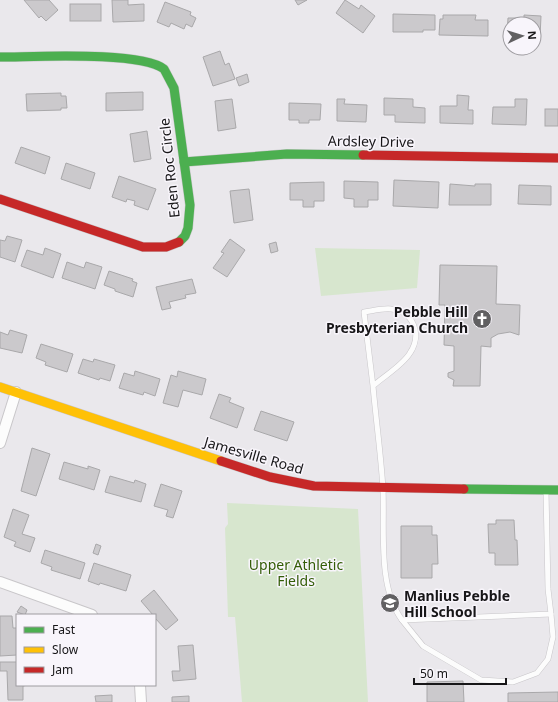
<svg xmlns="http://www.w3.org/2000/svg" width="558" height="702" font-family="'Noto Sans',sans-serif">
  <rect width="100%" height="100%" fill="#eae8ec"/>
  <g fill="#d7e6ce">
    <polygon points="315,248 420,250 417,288 321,296"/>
    <polygon points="227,503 358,509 368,702 242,702 235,617 228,617 225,528 228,524"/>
  </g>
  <g fill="#cbc9cc" stroke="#a9a8aa">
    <polygon points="24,0 49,0 58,10 46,21 41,16 39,18"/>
    <polygon points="112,0 128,0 128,5 144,4 144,21 113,22"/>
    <polygon points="295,0 307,0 298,5"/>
    <polygon points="345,0 359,9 361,5 375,16 363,33 336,13"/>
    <polygon points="165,2 191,12 190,15 196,18 192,27 186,24 184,29 171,23 169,27 157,22"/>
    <rect x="70" y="4" width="31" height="17"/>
    <polygon points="393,14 435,15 435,30 423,30 423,32 393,32"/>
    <polygon points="443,15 476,15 475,20 488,20 488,36 439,35 440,19 443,19"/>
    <polygon points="524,15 541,16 540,37 534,37 534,24 510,24 510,35 507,35 508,18 524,18"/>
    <polygon points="220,51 225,65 229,63 235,79 213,86 203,57"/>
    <polygon points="247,74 249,82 239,86 236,78"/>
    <polygon points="143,92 143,110 106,111 106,93"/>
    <polygon points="61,93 61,96 66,96 67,108 61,108 61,110 27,111 26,94"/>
    <polygon points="457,95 469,96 468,110 473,110 473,124 440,123 440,106 457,106"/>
    <polygon points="384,98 413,99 413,107 425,108 425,123 395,122 395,115 384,115"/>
    <polygon points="232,99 236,128 218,131 215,101"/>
    <polygon points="337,99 345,99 344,104 367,105 366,122 337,121"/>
    <polygon points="515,99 527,99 526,125 492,124 493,107 515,107"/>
    <polygon points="289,103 321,104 320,120 309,120 309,123 299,123 299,120 289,120"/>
    <rect x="545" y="109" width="13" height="17"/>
    <polygon points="147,131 151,159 134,162 130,134"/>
    <polygon points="21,147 50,157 45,174 15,163"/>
    <polygon points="66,163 95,173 90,189 61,179"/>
    <polygon points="119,176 156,189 148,210 134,205 135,201 127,199 126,202 112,197"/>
    <polygon points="394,180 439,182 438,208 393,206"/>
    <polygon points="344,181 378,182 378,200 368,200 368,207 354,207 354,199 344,198"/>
    <polygon points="324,182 324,201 314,201 314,207 303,207 303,200 290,200 290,183"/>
    <polygon points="450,184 475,186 475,184 491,184 491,205 449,205"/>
    <polygon points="519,185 551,186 551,205 518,204"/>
    <polygon points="249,189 253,220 234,223 230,191"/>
    <polygon points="7,236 22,240 15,262 0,257 0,240 5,241"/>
    <polygon points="230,239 245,250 227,277 213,268 224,253 221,252"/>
    <polygon points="276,242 278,251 271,253 269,244"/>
    <polygon points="45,248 61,254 53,278 21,266 27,250 43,255"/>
    <polygon points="67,262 84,268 86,262 102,267 95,289 62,278"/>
    <polygon points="440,265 497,266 496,304 520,305 519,335 510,332 498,334 491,338 491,347 481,346 480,386 453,386 454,380 448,377 448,373 454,371 454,346 444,345 445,305 439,305"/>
    <polygon points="109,271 133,279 132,281 137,283 133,297 115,291 115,289 104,285"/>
    <polygon points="192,279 196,293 185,295 186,298 169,302 171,308 162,310 156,287"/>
    <polygon points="10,330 27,335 22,353 0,348 0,332 8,335"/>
    <polygon points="41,344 73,354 67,372 45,365 46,362 36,358"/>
    <polygon points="83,359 93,362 94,359 115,365 110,381 100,378 99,380 78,373"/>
    <polygon points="135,371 160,379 155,396 144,392 143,395 119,388 124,373 134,376"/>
    <polygon points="178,371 206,379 202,395 183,390 178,407 163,403 171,375 177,377"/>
    <polygon points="219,394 231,398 229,402 244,408 237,428 210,418"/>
    <polygon points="261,411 294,422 287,441 254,430"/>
    <polygon points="32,448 50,454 36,496 21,491"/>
    <polygon points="64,462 88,469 88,466 100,470 94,490 59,479"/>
    <polygon points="110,476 134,483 135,480 146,484 141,502 105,492"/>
    <polygon points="161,484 182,491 173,518 166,516 168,510 154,506"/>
    <polygon points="13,509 29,515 22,534 35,538 30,552 14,546 16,542 4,537"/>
    <polygon points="496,520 514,520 515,540 517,540 518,565 495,565 495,553 489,553 488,524 496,524"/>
    <polygon points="401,526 432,526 432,535 437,535 438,564 432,564 432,578 401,578"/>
    <polygon points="96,544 101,546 98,555 93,553"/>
    <polygon points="45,550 85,563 80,579 51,570 52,567 41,563"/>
    <polygon points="94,563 131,575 126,591 100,583 99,585 88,581"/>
    <polygon points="154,590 178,620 166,630 155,618 155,615 153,615 141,601"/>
    <polygon points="21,606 27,610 25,615 17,612"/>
    <polygon points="0,616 12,616 13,628 17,628 17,655 0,656"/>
    <polygon points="193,645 196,679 173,681 172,671 180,671 178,646"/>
    <polygon points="0,662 17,662 17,685 28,685 23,686 23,700 8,700 7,671 0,671"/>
    <polygon points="427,682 463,681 464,702 427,702"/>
    <polygon points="558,692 558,702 508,702 508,693"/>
    <polygon points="112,695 112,702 96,702 95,696"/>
    <polygon points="189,696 189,702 172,702 172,697"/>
  </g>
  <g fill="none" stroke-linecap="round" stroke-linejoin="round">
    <defs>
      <g id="lane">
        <path d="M373,386L364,312C372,311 383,308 391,309C414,311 422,335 410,353C402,366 384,376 373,386C376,420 381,455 383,489C385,529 377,586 402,620L551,614L548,589L546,491"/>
        <polyline points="402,620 423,646 481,680 513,682 537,673 548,659 553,637 551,614"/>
      </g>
      <g id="street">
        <polyline points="0,443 16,392"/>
        <polyline points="0,582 92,615"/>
        <polyline points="140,685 141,702"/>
      </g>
      <g id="fast">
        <path d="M0,57C34,57 140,51 164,69L174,88L190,205L188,228L185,236L179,242"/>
        <polyline points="184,162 287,154 363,155"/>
        <polyline points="464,489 558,490"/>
      </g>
      <polyline id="slow" points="0,387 221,461"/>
      <g id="jam">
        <polyline points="363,155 558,158"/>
        <polyline points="0,199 143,247 166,247 179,242"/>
        <polyline points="221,461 270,477 314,486 464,489"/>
      </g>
    </defs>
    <use href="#lane" stroke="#c8c6c9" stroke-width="6"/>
    <use href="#street" stroke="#c8c6c9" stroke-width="12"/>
    <use href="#fast" stroke="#c8c6c9" stroke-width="10"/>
    <use href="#slow" stroke="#c8c6c9" stroke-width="10"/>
    <use href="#jam" stroke="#c8c6c9" stroke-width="10"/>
    <use href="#lane" stroke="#fcfcfc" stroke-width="5"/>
    <use href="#street" stroke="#fcfcfc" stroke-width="10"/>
    <use href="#fast" stroke="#4caf50" stroke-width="9"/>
    <use href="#slow" stroke="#ffc107" stroke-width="9"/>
    <use href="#jam" stroke="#c62828" stroke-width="9"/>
  </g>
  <defs>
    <symbol id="church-disc" viewBox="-11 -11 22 22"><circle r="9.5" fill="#616062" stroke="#f8f5fb"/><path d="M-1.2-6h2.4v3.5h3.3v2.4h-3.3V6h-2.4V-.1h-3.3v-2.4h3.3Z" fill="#fff"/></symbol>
    <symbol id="school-disc" viewBox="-11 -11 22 22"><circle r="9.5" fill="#616062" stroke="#f8f5fb"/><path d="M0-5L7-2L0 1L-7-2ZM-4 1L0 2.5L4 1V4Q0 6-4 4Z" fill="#fff"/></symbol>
  </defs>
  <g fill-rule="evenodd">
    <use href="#church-disc" x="471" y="308" width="22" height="22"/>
    <use href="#school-disc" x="379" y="592" width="22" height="22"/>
  </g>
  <g text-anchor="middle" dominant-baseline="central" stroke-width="3" stroke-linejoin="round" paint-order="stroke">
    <g font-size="14" fill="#171618" stroke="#f8f5fb">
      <text transform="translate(371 141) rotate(1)">Ardsley Drive</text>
      <text transform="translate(169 168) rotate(-96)">Eden Roc Circle</text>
      <text transform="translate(254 455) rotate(16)">Jamesville Road</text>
    </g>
    <g font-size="14" font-weight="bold" fill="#171618" stroke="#f8f5fb" text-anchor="end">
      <text x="468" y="311">Pebble Hill<tspan x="468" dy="16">Presbyterian Church</tspan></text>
      <text x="404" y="595" text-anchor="start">Manlius Pebble<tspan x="404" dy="16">Hill School</tspan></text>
    </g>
    <g font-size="14" fill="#335d07" stroke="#f8f5fb">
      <text x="296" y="564">Upper Athletic<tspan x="296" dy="16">Fields</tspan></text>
    </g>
  </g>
  <rect x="16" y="614" width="140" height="72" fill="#f8f5fb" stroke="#9e9ca0"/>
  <rect x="24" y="627" width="20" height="6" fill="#4caf50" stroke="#9e9ca0"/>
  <text x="52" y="634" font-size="12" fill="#171618">Fast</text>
  <rect x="24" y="647" width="20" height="6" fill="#ffc107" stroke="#9e9ca0"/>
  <text x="52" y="654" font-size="12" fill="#171618">Slow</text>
  <rect x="24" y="667" width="20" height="6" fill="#c62828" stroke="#9e9ca0"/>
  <text x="52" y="674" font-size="12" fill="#171618">Jam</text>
  <g transform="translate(522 36) rotate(86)"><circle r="19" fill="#f8f5fb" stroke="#9e9ca0"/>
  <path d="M0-3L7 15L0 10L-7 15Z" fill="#616062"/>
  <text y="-6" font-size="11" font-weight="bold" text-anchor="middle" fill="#171618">N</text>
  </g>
  <path d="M414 678v6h92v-6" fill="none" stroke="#171618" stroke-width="2"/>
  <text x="420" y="678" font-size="12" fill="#171618" stroke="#f8f5fb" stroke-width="3" paint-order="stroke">50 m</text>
</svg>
